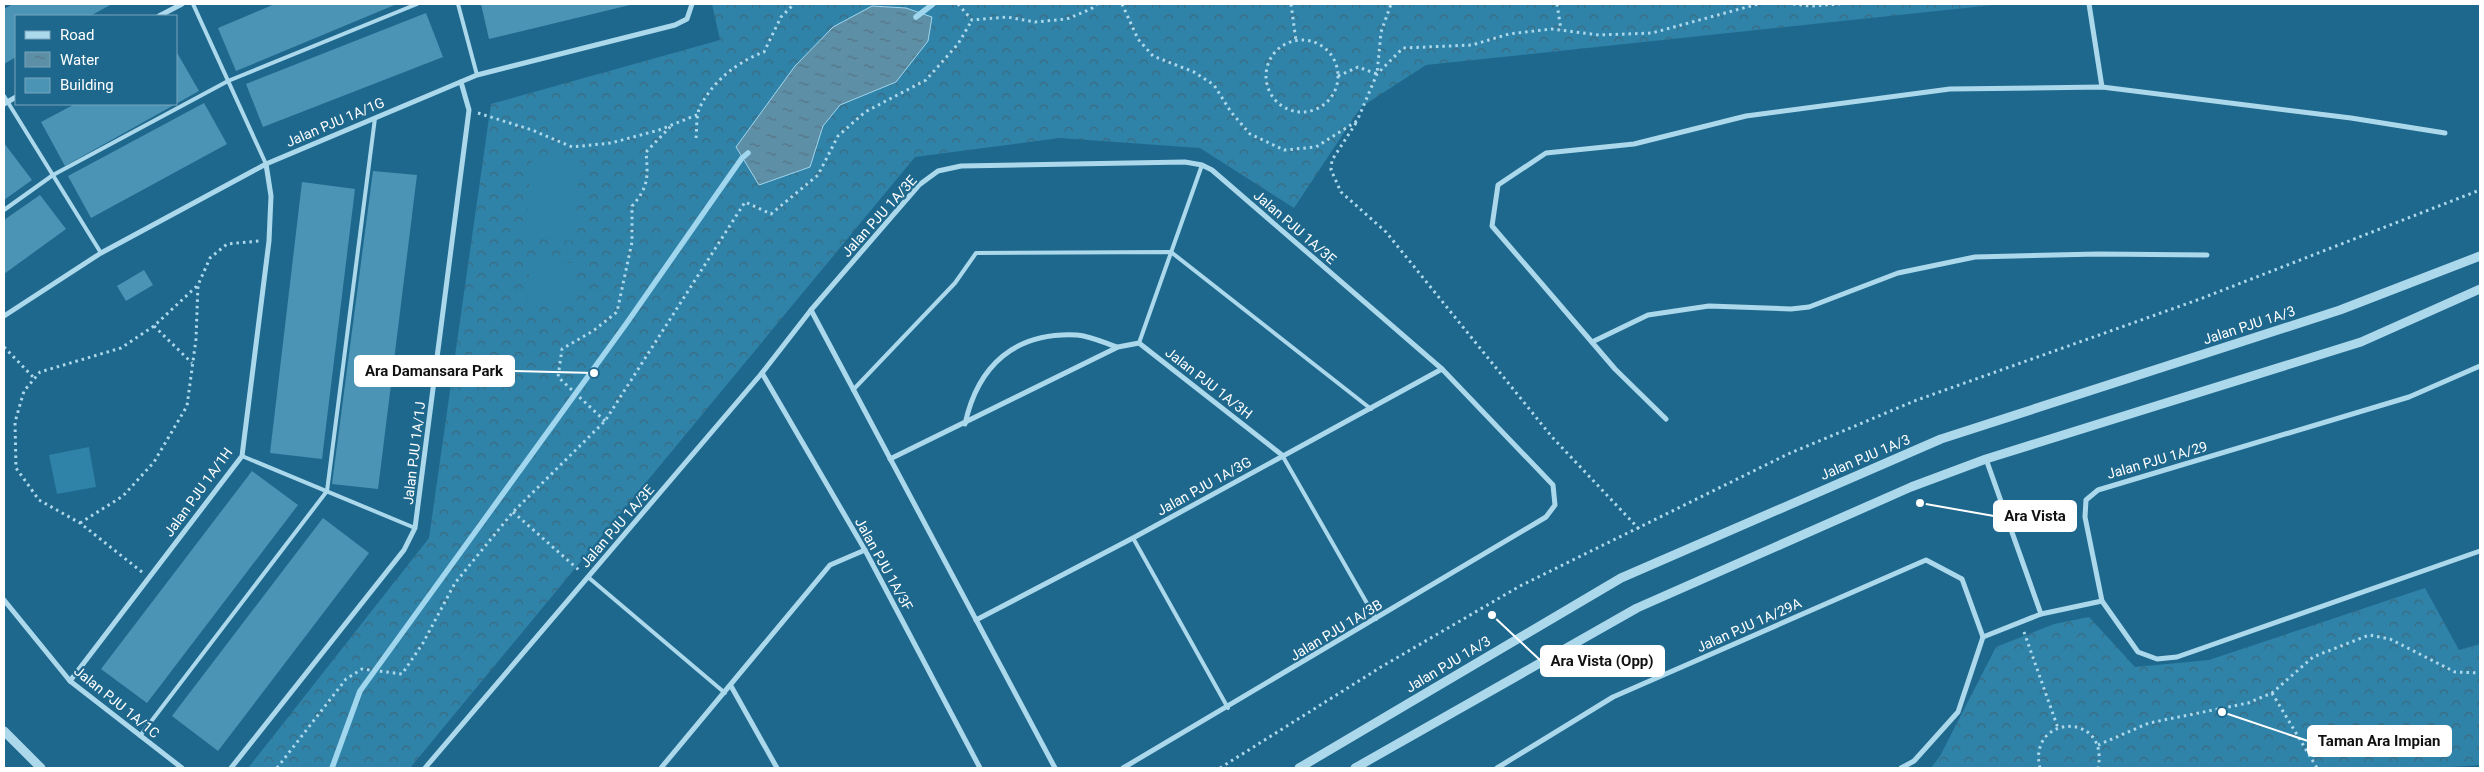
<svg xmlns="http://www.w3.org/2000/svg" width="2484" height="772" font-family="Roboto,sans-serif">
  <defs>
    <pattern id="forest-crowns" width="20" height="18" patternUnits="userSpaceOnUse" patternTransform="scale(1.25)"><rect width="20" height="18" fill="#2f82a8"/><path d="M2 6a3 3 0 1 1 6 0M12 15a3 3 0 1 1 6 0" fill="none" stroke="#3c6a7f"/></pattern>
    <pattern id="water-ripples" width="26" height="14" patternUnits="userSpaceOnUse" patternTransform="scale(1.25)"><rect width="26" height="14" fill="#5d8fa7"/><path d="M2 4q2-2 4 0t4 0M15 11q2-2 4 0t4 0" fill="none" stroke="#567483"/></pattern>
  </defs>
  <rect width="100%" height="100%" fill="#1f688d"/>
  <g fill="url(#forest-crowns)">
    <polygon points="712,4 2003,4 1426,65 1361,107 1294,208 1200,148 1060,138 915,157 410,768 248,768 429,538 491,104 720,40"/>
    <polygon points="2425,588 2459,650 2480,644 2480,765 2436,768 1931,768 1940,756 1996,647 2054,624 2089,617 2135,667 2209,660"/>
  </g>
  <g fill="#2f82a8">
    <polygon points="532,156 580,159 574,241 525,238"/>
    <polygon points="530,260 575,263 572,306 527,303"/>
    <polygon points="89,447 96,487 57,494 49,455"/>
  </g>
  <polygon fill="url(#water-ripples)" stroke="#a0d6ee" points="872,6 906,8 932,17 928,41 896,82 840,105 823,126 810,167 759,185 736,147 795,66 833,27"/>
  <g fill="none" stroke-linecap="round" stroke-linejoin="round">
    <g stroke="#a0d6ee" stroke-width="5.5">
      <polyline points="916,17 933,4"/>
      <polyline points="332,768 360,691 626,324 742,158 748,153"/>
    </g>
  </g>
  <g fill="#4b94b6">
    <polygon points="13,4 112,4 90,16 16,16 16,57 4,64 4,9"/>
    <polygon points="275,4 397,4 236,71 218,28"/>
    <polygon points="481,4 634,4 489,39"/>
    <polygon points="426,13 443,57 263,127 246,84"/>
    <polygon points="176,51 199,91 65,166 41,122 75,104 176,104"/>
    <polygon points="204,103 227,144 91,218 68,176"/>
    <polygon points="4,143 32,180 4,200"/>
    <polygon points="373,171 417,175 378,489 332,484"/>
    <polygon points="302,182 355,189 322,459 270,453"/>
    <polygon points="40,195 66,229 4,274 4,220"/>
    <polygon points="144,270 153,285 126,301 117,286"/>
    <polygon points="252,471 298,505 147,703 101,669"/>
    <polygon points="323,518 369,553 218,751 172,716"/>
  </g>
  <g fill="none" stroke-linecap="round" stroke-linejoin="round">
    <g stroke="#acd8ec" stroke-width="3" stroke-dasharray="2.5 4" stroke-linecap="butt">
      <polyline points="958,4 972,20 1007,17 1035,22 1067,19 1091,9 1097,4"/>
      <polyline points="1122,4 1138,39 1153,56 1194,72 1214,85 1231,112 1250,134 1284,150 1316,147 1357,121 1377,74 1403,48 1472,45 1509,34 1552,29 1599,35 1652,33 1758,4"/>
      <polyline points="1291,4 1296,41"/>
      <polyline points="1557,4 1561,30"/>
      <polyline points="1793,4 1811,6 1840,4"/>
      <circle cx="1302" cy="76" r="36"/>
      <polyline points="1338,76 1358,67 1377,74 1381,32 1391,4"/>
      <polyline points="478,113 532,130 572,147 611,143 659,130 699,114"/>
      <polyline points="1356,123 1332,160 1331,170 1341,192 1386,232 1552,437 1639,529"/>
      <path d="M696,138C697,129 696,115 700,107C713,81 737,62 764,52L781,17L794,4"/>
      <polyline points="154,326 192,363"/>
      <polyline points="4,347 35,379"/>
      <path d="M605,421L558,377L562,349L593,331L617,312L632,242V206C649,187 648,176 646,152L672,125"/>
      <polyline points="513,512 580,571"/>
      <polyline points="80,523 123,496 154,462 187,406 196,339 198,285 210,258 227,244 259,241"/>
      <polyline points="142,572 80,523 39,500 16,468 15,422 24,391 40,372 121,348 154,326 198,285"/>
      <polyline points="2024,632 2058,728"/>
      <polyline points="2272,693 2317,768"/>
      <polyline points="2098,745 2149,723 2248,703 2272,693 2313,657 2369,635 2390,639 2455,672 2480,673"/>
      <polyline points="277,768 346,679 362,669 402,674 423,643 455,583 513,512 605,421 745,202 771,214 818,175 838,136 865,112 926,80 958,44 972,20"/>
      <polyline points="1220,768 1381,667 1520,586 1788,454 1917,400 2200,299 2480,190"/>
      <path d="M2040,768C2027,714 2110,711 2098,768"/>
    </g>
    <g stroke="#acd8ec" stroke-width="4">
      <polyline points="193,4 266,164"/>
      <polyline points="458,4 477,75"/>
      <polyline points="4,96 101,253"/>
      <polyline points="4,210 53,175 228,81 417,4"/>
      <polyline points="1139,343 1202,165"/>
      <polyline points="853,390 955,283 976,253 1171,252 1371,409"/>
      <polyline points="1282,455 1376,619"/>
      <polyline points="242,456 415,528"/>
      <polyline points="1133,538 1228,708"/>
      <polyline points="588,577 725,693"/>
      <polyline points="140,736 327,491 375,118"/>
    </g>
    <g stroke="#acd8ec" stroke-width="5">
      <polyline points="2089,4 2102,87"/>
      <polyline points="159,16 182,4"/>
      <polyline points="4,104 16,97"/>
      <polyline points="811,310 1055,768"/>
      <polyline points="4,316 101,253 266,164 477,75 675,25 687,19 692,4"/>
      <polyline points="1592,342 1648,315 1709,306 1791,309 1809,307 1898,273 1975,257 2098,254 2207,255"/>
      <polyline points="2480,366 2409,397 2098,490 2086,500 2085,517 2102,601 2138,652 2157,659 2177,657 2480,551"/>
      <polyline points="762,373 865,550 980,768"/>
      <polyline points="1666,419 1615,369 1492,226 1498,185 1546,153 1634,144 1746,116 1950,89 2102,87 2351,118 2445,133"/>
      <path d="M965,424C978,365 1015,332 1077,335C1090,336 1105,343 1117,347"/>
      <polyline points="890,459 1118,347 1139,343 1282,455"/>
      <polyline points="1986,459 2041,614"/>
      <polyline points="4,600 70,681 182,768"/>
      <polyline points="976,620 1133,538 1442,369"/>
      <polyline points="1983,637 2041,614 2102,601"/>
      <polyline points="70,681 242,456 269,241 271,196 266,164"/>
      <polyline points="731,686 777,768"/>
      <polyline points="231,768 404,550 415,528 469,110 461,82"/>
      <polyline points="425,768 762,373 811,310 919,185 938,171 961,166 1185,162 1202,165 1212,170 1442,369 1553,485 1555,505 1546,517 1123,768"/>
      <polyline points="661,768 830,565 865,550"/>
      <polyline points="1497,768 1613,697 1926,560 1962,579 1983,637"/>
      <polyline points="1901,768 1914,761 1958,712 1983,637"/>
    </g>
    <g stroke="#acd8ec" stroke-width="9">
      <polyline points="4,731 41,768"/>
      <polyline points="1299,768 1621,578 1941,439 2340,310 2480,256"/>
      <polyline points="1355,768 1637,608 1911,487 1986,459 2361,342 2480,289"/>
    </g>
  </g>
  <g text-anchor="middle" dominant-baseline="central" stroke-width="4.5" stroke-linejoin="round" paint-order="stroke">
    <g font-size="14" fill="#fff" stroke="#1f688d">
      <text transform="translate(335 122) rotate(-23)">Jalan PJU 1A/1G</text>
      <text transform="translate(879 216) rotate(-48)">Jalan PJU 1A/3E</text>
      <text transform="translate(1295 227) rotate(41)">Jalan PJU 1A/3E</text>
      <text transform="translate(2249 325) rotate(-18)">Jalan PJU 1A/3</text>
      <text transform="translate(1209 383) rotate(38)">Jalan PJU 1A/3H</text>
      <text transform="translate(414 453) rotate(-83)">Jalan PJU 1A/1J</text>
      <text transform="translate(1865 457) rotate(-23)">Jalan PJU 1A/3</text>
      <text transform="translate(2157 460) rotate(-16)">Jalan PJU 1A/29</text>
      <text transform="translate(1204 486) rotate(-29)">Jalan PJU 1A/3G</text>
      <text transform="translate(198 492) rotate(-54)">Jalan PJU 1A/1H</text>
      <text transform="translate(617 526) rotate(-49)">Jalan PJU 1A/3E</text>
      <text transform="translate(884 564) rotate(61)">Jalan PJU 1A/3F</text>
      <text transform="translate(1749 625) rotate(-24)">Jalan PJU 1A/29A</text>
      <text transform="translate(1336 630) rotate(-31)">Jalan PJU 1A/3B</text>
      <text transform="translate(1448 664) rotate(-31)">Jalan PJU 1A/3</text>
      <text transform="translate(117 702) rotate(39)">Jalan PJU 1A/1C</text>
    </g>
  </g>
  <path fill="none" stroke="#fff" stroke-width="2" d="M594 373L514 371M1920 503L1994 516M1492 615L1541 661M2222 712L2308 741"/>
  <g fill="#fff" stroke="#1f688d" stroke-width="2">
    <circle cx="594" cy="373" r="5"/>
    <circle cx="1920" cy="503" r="5"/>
    <circle cx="1492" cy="615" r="5"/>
    <circle cx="2222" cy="712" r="5"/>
  </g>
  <g fill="#fff" stroke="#fff" stroke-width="2">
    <rect x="355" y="356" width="159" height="30" rx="5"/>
    <rect x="1994" y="501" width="82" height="30" rx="5"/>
    <rect x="1541" y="646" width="123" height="30" rx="5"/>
    <rect x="2308" y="726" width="143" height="30" rx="5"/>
  </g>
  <g font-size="15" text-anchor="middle" font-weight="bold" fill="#111">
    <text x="434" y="376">Ara Damansara Park</text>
    <text x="2035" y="521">Ara Vista</text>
    <text x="1602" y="666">Ara Vista (Opp)</text>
    <text x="2379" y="746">Taman Ara Impian</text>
  </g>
  <rect width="2484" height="772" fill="none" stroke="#ffffff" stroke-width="10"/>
  <rect x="15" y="15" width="162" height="90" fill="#1f688d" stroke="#79a4bb"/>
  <rect x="25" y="31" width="25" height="8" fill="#acd8ec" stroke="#79a4bb"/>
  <text x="60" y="40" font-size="15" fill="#ffffff">Road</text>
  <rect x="25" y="52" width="25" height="15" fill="url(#water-ripples)" stroke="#79a4bb"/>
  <text x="60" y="65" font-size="15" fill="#ffffff">Water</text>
  <rect x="25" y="78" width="25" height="15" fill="#4b94b6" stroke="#79a4bb"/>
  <text x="60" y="90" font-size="15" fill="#ffffff">Building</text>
</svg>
